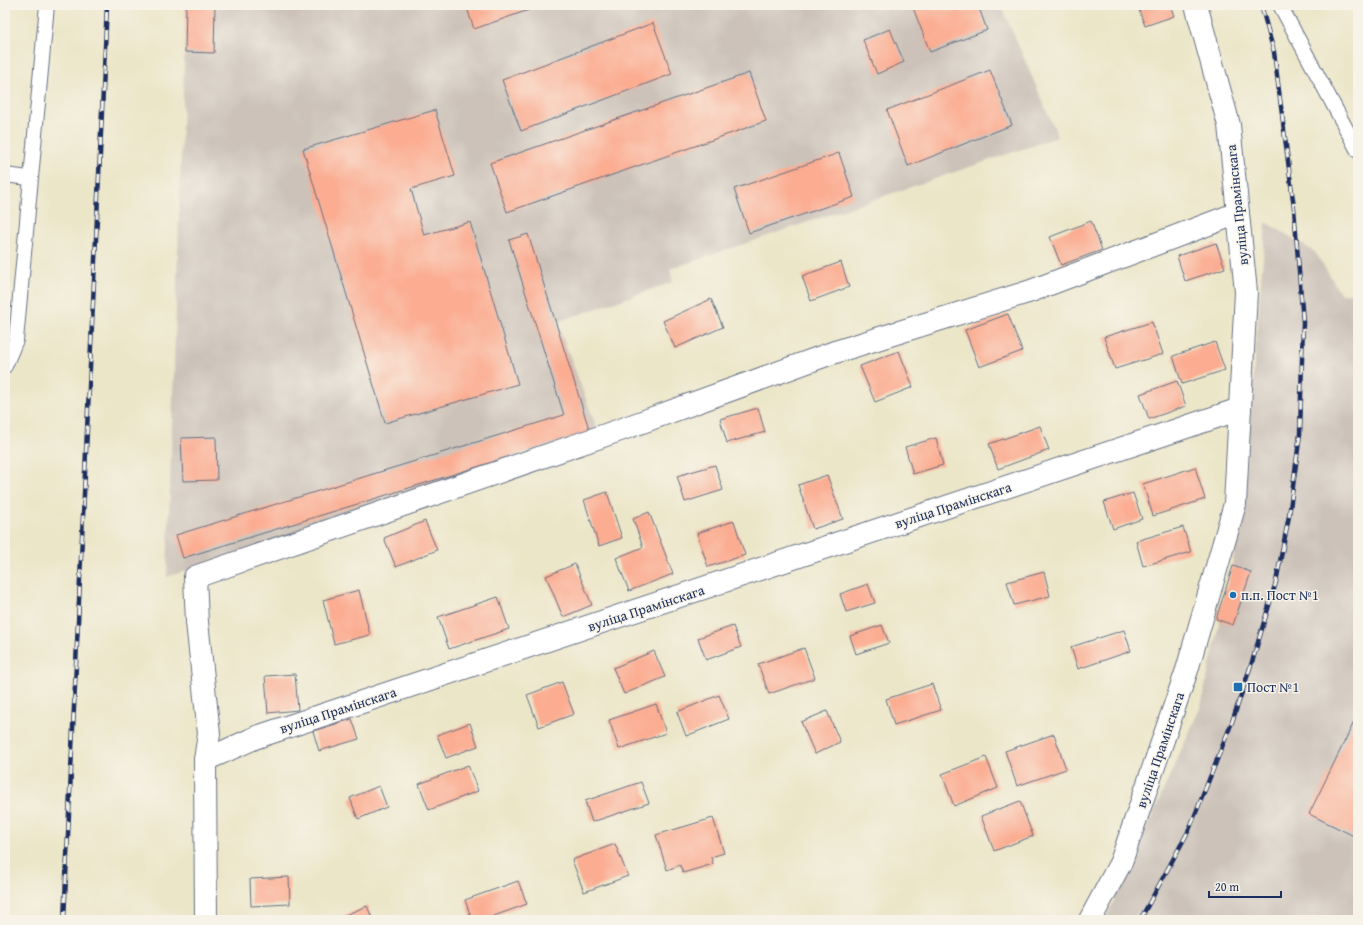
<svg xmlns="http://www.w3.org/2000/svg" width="1363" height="925" font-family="'Gentium Book Plus',serif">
  <rect width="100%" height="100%" fill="#f7f3e8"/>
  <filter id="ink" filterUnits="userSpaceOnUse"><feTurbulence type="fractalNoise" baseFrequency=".025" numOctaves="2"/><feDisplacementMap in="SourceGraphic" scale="8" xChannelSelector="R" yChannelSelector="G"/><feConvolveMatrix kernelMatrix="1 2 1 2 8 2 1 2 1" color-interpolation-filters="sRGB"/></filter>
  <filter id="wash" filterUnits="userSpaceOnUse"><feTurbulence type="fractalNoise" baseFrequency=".012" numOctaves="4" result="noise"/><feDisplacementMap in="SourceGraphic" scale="16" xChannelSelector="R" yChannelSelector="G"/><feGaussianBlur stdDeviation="0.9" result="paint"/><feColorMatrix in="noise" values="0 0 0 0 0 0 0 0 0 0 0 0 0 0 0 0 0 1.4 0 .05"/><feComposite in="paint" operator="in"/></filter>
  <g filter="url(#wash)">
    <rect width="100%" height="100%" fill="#ece6c9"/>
    <g fill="#ccc2b9">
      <polygon points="186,5 1001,5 1058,137 670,269 673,282 557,322 599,434 167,577"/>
      <polygon points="1266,222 1315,252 1341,294 1358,292 1358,920 1105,920 1201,706 1241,523"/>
    </g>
    <g id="blocks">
      <g fill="#fbac91">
        <polygon points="186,5 215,5 214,53 185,52"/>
        <polygon points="466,5 543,5 474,29"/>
        <polygon points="912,5 978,5 987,30 930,52"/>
        <polygon points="1137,5 1170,5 1174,16 1145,26"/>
        <polygon points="653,23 672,74 521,131 502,80"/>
        <polygon points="890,29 904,62 877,74 863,40"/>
        <polygon points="990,70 1012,125 908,166 887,110"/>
        <polygon points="749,73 766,121 507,212 490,163"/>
        <polygon points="435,110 455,176 411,189 424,235 470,222 518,384 385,423 303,149"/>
        <polygon points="839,153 854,197 749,233 734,189"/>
        <polygon points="1091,221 1102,250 1061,265 1050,237"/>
        <polygon points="528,234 590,432 183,558 176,535 564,415 509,240"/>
        <polygon points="1216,243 1225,268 1185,281 1177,256"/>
        <polygon points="841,262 849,287 811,301 802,276"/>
        <polygon points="711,299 723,327 675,348 663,321"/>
        <polygon points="1008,314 1022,351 979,367 965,330"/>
        <polygon points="1152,322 1163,354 1115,369 1104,337"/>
        <polygon points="1215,342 1225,370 1182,384 1173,356"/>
        <polygon points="899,351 913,387 875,402 860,366"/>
        <polygon points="1177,381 1186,406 1149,419 1140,394"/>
        <polygon points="758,408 765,432 727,443 720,419"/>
        <polygon points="1040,426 1049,450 998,469 989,444"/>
        <polygon points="216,437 217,480 183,481 181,438"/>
        <polygon points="936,438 943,465 913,474 905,447"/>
        <polygon points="715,465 723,490 685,502 677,476"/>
        <polygon points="1195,467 1205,499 1153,516 1143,484"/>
        <polygon points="827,475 843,519 813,529 798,485"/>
        <polygon points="607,492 622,538 599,546 584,500"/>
        <polygon points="1133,493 1142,519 1113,529 1104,502"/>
        <polygon points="649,512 673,574 629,591 616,558 643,547 633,519"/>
        <polygon points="425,521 437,550 396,567 384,538"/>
        <polygon points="734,521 745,555 708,567 697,533"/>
        <polygon points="1183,527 1191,552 1143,566 1136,541"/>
        <polygon points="575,564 592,605 563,617 546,576"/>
        <polygon points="1233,566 1251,572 1233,625 1216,619"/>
        <polygon points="1044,572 1050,596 1014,605 1007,582"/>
        <polygon points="868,584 875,603 846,612 840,594"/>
        <polygon points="359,590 370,635 334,644 323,600"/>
        <polygon points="498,597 509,629 449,649 438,617"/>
        <polygon points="882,625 889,643 856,654 850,636"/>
        <polygon points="733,626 741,647 706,660 698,638"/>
        <polygon points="1124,630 1131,651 1078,669 1071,647"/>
        <polygon points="804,648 815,678 769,694 758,664"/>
        <polygon points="654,651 665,677 624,694 613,668"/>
        <polygon points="295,674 298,710 268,713 265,676"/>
        <polygon points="562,682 574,714 539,727 527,695"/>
        <polygon points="932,684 941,710 894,725 886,699"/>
        <polygon points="719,695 729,719 686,736 677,712"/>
        <polygon points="656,704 666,733 619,749 609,720"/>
        <polygon points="827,711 840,742 815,754 801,722"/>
        <polygon points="1358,714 1358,828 1354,836 1309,814"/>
        <polygon points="352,719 359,739 319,751 313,731"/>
        <polygon points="470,723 478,746 446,758 437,735"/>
        <polygon points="1054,734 1066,769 1017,786 1005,751"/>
        <polygon points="986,757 998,788 954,806 942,774"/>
        <polygon points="468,765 478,791 429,810 419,784"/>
        <polygon points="641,782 649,803 592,822 585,801"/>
        <polygon points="379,786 387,807 358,819 350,798"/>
        <polygon points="1020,801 1033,836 994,851 981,816"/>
        <polygon points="713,818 724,853 711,857 713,864 683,873 680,865 667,870 656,835"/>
        <polygon points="615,844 628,876 584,892 572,860"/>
        <polygon points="289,877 290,904 251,906 250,879"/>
        <polygon points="518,881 527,904 483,920 472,920 465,900"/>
        <polygon points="367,906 373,920 333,920"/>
      </g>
    </g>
  </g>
  <g filter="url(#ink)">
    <use href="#blocks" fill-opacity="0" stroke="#646f83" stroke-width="1"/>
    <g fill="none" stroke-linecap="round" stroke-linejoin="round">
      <defs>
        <g id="service">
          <polyline points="1280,5 1358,151"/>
          <polyline points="5,175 29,178"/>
          <polyline points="5,366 16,340 47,5"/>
        </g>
        <g id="minor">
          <polyline points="205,760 209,734 197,622 195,577 620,430 832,353 1031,291 1238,213"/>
          <polyline points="206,920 205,760 257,737 1240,409"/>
          <polyline points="1090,920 1121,862 1187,670 1235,504 1246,292 1229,125 1196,5"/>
        </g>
      </defs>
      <use href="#service" stroke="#646f83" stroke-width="16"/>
      <use href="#minor" stroke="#646f83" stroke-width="24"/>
      <use href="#service" stroke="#fff" stroke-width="14"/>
      <use href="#minor" stroke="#fff" stroke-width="22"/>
      <defs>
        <g id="rail">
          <polyline points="64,920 107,5"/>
          <polyline points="1140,920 1189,830 1232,722 1253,659 1276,582 1289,516 1300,434 1303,322 1294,208 1274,52 1261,5"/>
        </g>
      </defs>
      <use href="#rail" stroke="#1b2f5e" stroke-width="4.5"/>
      <use href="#rail" stroke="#f7f3e8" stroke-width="3" stroke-dasharray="9" stroke-linecap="butt"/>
    </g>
  </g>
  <g fill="#1f6fb2" stroke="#f7f3e8" stroke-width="1.5">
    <circle cx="1233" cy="595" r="4"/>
    <rect x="1233" y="682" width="10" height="10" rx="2"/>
  </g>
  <g text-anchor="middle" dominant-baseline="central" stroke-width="3" stroke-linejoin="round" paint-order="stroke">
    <g font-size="14" fill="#1b2f5e" stroke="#f7f3e8">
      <text transform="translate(1237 205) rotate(-96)">вуліца Прамінскага</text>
      <text transform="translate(953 505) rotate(-18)">вуліца Прамінскага</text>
      <text transform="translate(646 608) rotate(-18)">вуліца Прамінскага</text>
      <text transform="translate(338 710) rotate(-18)">вуліца Прамінскага</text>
      <text transform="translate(1160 750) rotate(-71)">вуліца Прамінскага</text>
    </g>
    <g font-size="14" fill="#1b2f5e" stroke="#f7f3e8" text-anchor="start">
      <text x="1241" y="595">п.п. Пост №1</text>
      <text x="1247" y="687">Пост №1</text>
    </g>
  </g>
  <rect width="1363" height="925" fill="none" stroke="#f7f3e8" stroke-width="20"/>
  <path d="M1209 891v6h72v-6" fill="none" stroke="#1b2f5e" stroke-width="2"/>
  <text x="1215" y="891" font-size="12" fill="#1b2f5e" stroke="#f7f3e8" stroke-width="3" paint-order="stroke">20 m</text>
</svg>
